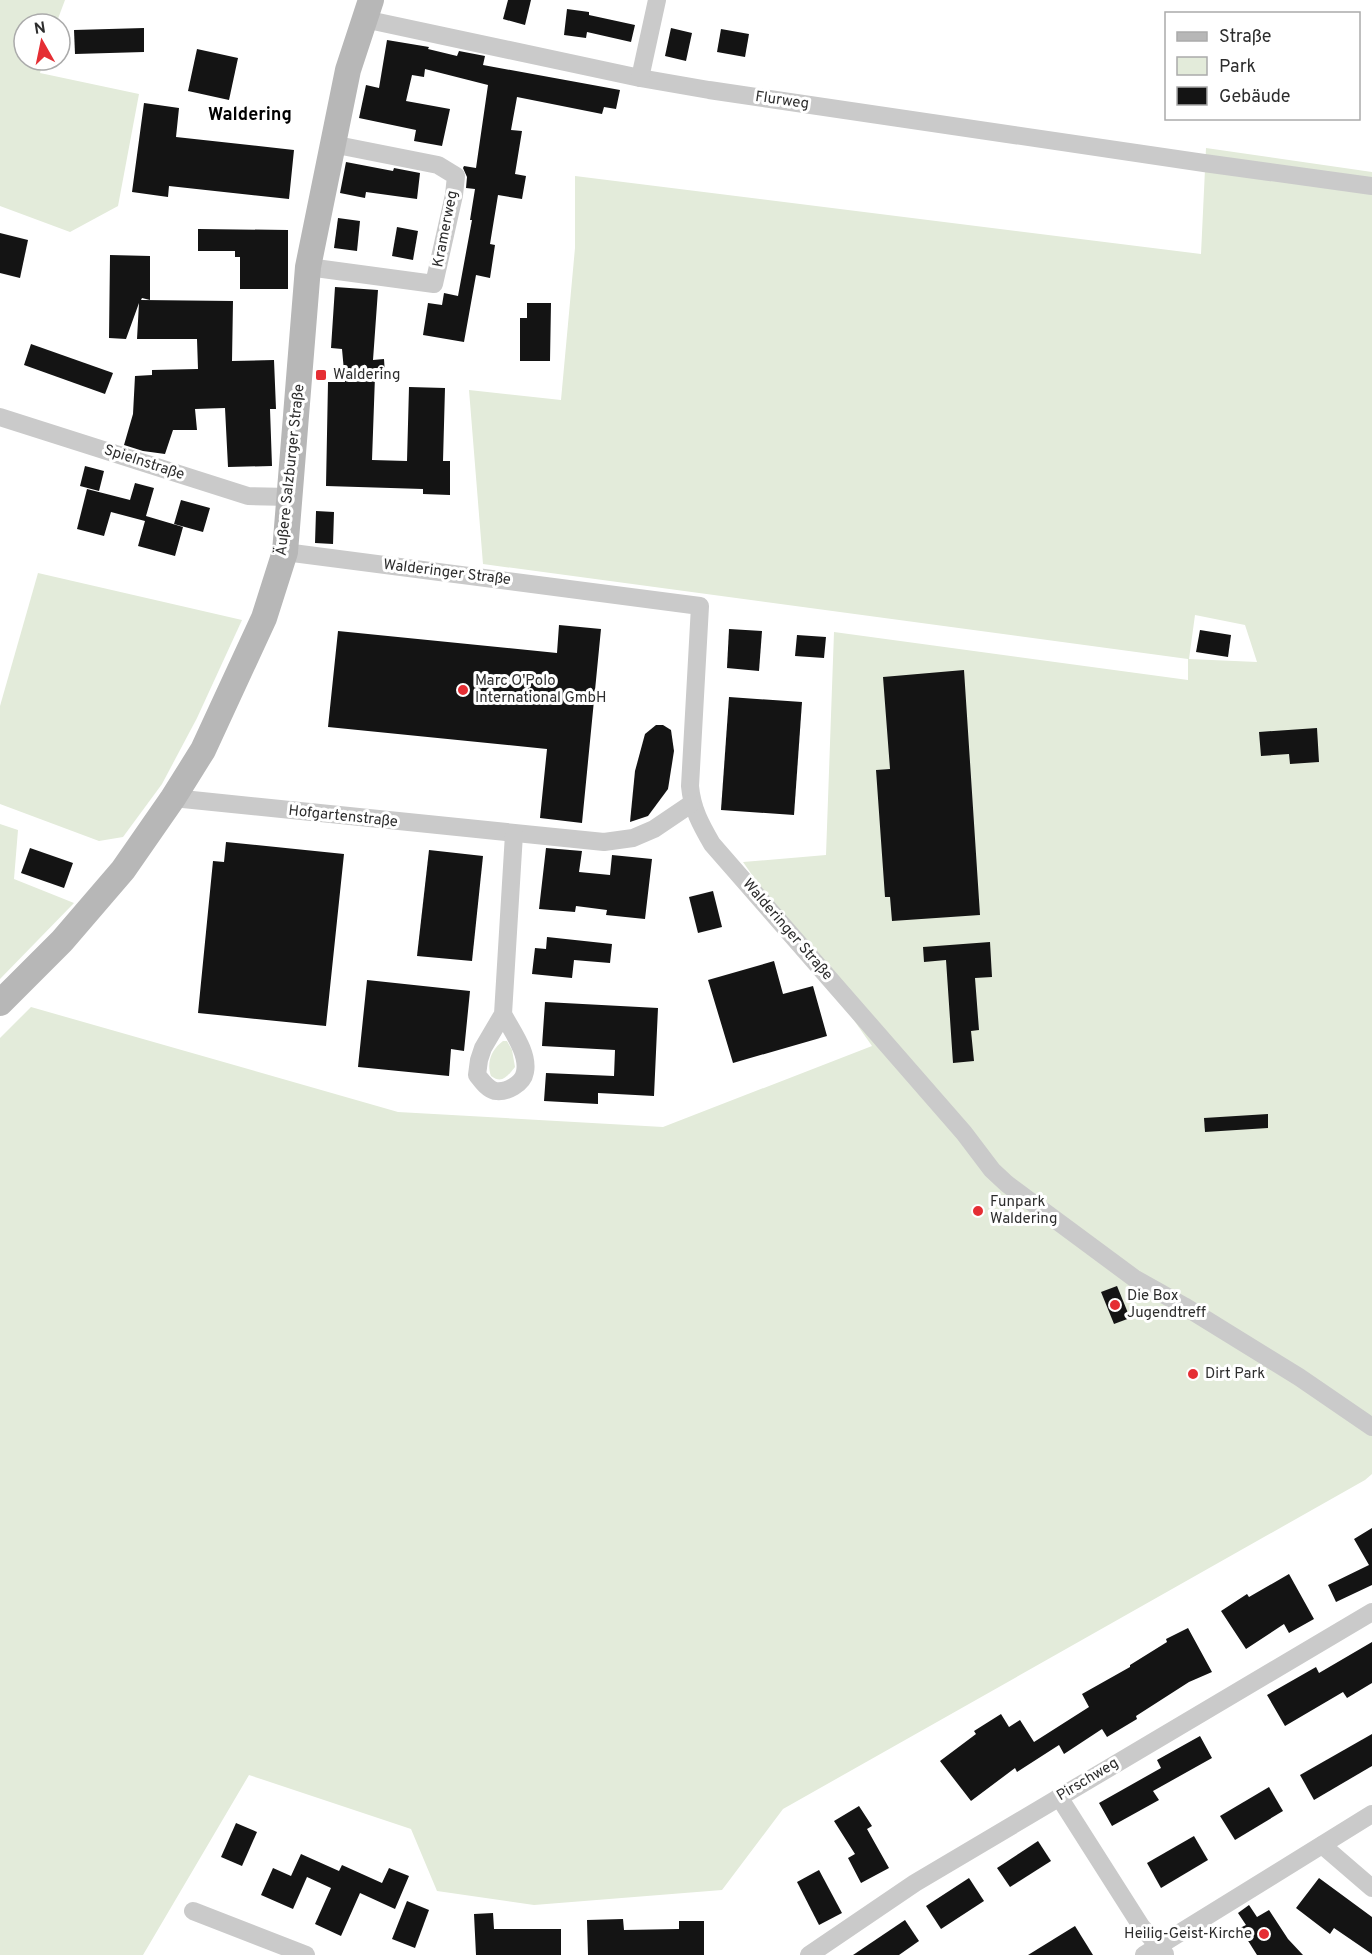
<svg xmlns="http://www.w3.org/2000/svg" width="1372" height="1955" font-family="Overpass,sans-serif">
  <rect width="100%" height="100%" fill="#fff"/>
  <g fill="#e3ebda" fill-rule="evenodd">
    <polygon points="0,0 65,0 56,24 24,24 24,60 44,60 40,73 139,94 118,206 70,232 0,206"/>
    <path d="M1206,148L1372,172V1474L1365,1480L783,1809L722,1890L534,1905L437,1891L411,1829L249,1775L143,1955H0V1038L31,1007L398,1112L663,1127L872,1046L743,862L826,855L834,632L1188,680V659L483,564L469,390L561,400L575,248V176L1201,254ZM1195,615L1245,625L1257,662L1189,659Z"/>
    <polygon points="38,573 242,620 197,718 162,784 123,837 99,841 0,804 0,706"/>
    <polygon points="0,824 18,830 14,879 74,903 0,979"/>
    <path d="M503,1041H507L512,1050L515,1067C507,1077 502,1084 491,1076C486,1062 492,1049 503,1041Z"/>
  </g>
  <g fill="#141414">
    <polygon points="508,0 531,0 525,25 503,19"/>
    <polygon points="567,9 589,12 589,15 635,25 631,42 587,32 586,38 564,35"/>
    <polygon points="144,28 144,52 75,54 74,30"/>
    <polygon points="671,28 692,33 686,61 665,56"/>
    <polygon points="721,29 749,34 745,57 717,52"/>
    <polygon points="387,40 429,47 428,49 457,56 459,51 485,56 483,65 620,90 616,109 604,107 602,114 517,97 511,130 522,131 515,174 526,176 522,199 498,195 490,244 495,245 490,278 476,275 464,342 423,335 428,303 442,305 444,293 458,296 472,220 470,220 475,189 466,188 467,177 463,168 464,166 476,168 488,85 425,69 424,77 412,75 406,101 450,109 442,146 414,141 416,130 359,118 366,85 379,88"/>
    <polygon points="197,49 238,58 229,100 188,91"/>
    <polygon points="144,103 179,108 176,137 294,150 289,199 169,186 168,197 132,192"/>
    <polygon points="346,162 393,171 394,168 420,173 417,199 366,192 365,198 340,193"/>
    <polygon points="338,218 360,221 357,251 334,248"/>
    <polygon points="397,227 418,231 413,260 392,256"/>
    <polygon points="198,229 288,230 288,289 240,289 240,257 235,257 235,251 198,251"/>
    <polygon points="0,233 28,240 20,278 0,273"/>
    <polygon points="110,255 150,256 150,300 142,298 141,300 233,301 232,361 274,360 276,409 270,409 272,466 228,467 225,408 195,409 197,430 173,430 165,454 143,451 124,445 133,414 135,376 152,375 152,370 198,369 197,339 137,339 139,303 126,339 109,338"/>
    <polygon points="335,287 378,290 373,360 384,359 385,375 375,376 372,460 407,461 409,387 445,388 443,461 450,461 450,495 423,494 423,489 326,486 328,382 345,382 342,349 331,348"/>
    <polygon points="527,303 551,303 550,361 520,361 520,318 527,318"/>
    <polygon points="31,344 113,373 105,394 24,365"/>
    <polygon points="85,466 104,471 99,491 80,486"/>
    <polygon points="135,483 154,488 146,516 183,527 175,556 138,546 145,521 111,512 104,536 77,529 87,489 130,500"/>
    <polygon points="181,500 210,508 203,532 174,524"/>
    <polygon points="316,511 334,512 333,544 315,543"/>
    <polygon points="559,625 601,629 582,823 540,818 547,749 328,727 338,631 557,653"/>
    <polygon points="729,629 762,631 759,671 727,668"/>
    <polygon points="1200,630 1231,635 1228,657 1196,652"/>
    <polygon points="797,635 826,637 824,658 795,656"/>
    <polygon points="964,670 980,915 892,921 890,897 885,897 876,770 890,769 883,677"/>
    <polygon points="729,697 802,702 794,815 721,810"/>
    <polygon points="656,725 663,725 671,730 674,751 668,789 648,816 630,822 635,771 645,734"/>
    <polygon points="1317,728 1319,762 1290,764 1289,754 1261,756 1259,732"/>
    <polygon points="226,842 344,854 326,1026 198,1013 213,861 224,862"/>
    <polygon points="30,848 73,863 64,888 21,873"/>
    <polygon points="546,848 582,851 579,872 610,875 612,855 652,859 645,919 606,915 607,910 576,906 575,912 539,909"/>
    <polygon points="429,850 483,856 472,961 417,956"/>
    <polygon points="713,891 722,927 698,933 689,897"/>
    <polygon points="547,937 612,944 610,963 574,960 572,978 532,974 535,948 546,949"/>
    <polygon points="990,942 992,977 975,978 979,1030 971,1031 974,1061 953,1063 946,960 924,962 923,947"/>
    <polygon points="774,961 783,994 813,986 827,1036 733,1063 708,980"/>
    <polygon points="367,980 470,991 464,1051 451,1049 449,1076 358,1067"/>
    <polygon points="545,1002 658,1008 654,1096 598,1093 598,1104 544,1101 546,1073 614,1076 615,1050 542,1046"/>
    <polygon points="1268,1114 1268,1128 1205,1132 1204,1118"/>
    <polygon points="1117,1286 1130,1318 1114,1324 1101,1292"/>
    <polygon points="1372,1528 1372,1585 1336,1602 1328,1585 1369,1565 1354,1539"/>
    <polygon points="1289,1574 1314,1619 1289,1633 1284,1624 1246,1649 1221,1611 1247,1594 1249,1597"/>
    <polygon points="1188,1628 1212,1672 1189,1682 1136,1716 1137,1719 1107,1737 1102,1729 1064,1754 1059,1745 1017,1772 1015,1768 971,1801 940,1761 976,1734 974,1731 1001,1714 1009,1727 1020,1720 1034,1742 1089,1707 1082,1694 1130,1667 1130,1665 1167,1642 1166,1639"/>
    <polygon points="1372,1642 1372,1683 1347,1698 1343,1692 1285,1726 1267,1695 1316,1667 1319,1673"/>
    <polygon points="1372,1734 1372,1766 1314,1800 1300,1775"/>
    <polygon points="1200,1736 1212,1758 1153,1791 1159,1800 1112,1826 1099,1803 1161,1768 1157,1760"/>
    <polygon points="1269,1787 1283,1811 1235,1840 1220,1816"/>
    <polygon points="859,1806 872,1826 867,1829 889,1868 861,1883 848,1858 855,1854 834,1821"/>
    <polygon points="236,1823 257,1832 242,1866 221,1857"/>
    <polygon points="1194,1836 1208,1860 1161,1888 1147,1863"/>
    <polygon points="1038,1841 1051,1861 1010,1887 997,1868"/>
    <polygon points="301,1854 339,1871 342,1865 382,1883 389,1868 409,1876 395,1909 360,1893 341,1936 315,1924 331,1888 307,1877 293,1909 261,1895 273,1868 291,1876"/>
    <polygon points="819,1870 842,1913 819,1925 797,1882"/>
    <polygon points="969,1878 984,1901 941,1929 926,1906"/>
    <polygon points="1319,1878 1372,1917 1372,1954 1334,1928 1330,1934 1296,1908"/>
    <polygon points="407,1901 429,1910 415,1948 392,1939"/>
    <polygon points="1249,1905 1257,1917 1269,1910 1288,1939 1303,1955 1257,1955 1240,1928 1246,1925 1238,1913"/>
    <polygon points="493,1913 494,1929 561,1929 561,1955 476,1955 474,1914"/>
    <polygon points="623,1919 624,1930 679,1929 679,1921 704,1921 704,1955 588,1955 587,1920"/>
    <polygon points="905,1920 919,1941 899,1955 853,1955"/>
    <polygon points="1075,1926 1093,1955 1028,1955 1062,1934"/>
  </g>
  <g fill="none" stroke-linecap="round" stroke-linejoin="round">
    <g stroke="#cacaca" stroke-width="18">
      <polyline points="364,19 640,78 709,90 1204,163 1372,186"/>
      <polyline points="640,78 657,0"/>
      <polyline points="308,267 434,284 454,195 456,176 438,165 332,144"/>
      <polyline points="0,417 248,496 290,497"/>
      <path d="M285,552L700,606L690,786C692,809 701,825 712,844L964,1133L992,1170L1007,1184L1134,1278L1184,1306L1299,1377L1372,1427"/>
      <polyline points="173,798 604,842 633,838 654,829 691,804"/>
      <path d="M503,1014C511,1030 529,1053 525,1072C523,1084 506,1093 495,1091C487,1089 482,1081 477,1075L479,1060L483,1048L503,1014L514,834"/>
      <polyline points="1059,1797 1141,1926 1165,1954"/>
      <polyline points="1322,1845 1372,1888"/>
      <polyline points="193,1911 306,1955"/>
      <polyline points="809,1955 915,1883 1372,1612"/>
      <polyline points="1144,1955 1372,1814"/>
    </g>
    <polyline stroke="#b7b7b7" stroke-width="26" points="0,1003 62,941 123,870 173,798 203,750 264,618 285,552 308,267 348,70 371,0"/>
  </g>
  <g fill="#e52e34" stroke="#fff" stroke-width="2">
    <rect x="315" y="369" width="12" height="12" rx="3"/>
    <circle cx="463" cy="690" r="6"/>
    <circle cx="978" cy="1211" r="6"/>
    <circle cx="1115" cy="1305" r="6"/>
    <circle cx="1193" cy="1374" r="6"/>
    <circle cx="1264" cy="1934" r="6"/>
  </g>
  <g text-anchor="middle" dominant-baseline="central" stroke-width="6" stroke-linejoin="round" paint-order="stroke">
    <g font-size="15" fill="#2d2d2d" stroke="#fff">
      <text transform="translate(782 101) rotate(8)">Flurweg</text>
      <text transform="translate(446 229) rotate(-79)">Kramerweg</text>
      <text transform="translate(144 463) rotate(18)">Spielnstraße</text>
      <text transform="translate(291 470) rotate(-84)">Äußere Salzburger Straße</text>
      <text transform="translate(447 573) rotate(7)">Walderinger Straße</text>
      <text transform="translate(343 817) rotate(6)">Hofgartenstraße</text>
      <text transform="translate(787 930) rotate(49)">Walderinger Straße</text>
      <text transform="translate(1088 1780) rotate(-31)">Pirschweg</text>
    </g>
    <g font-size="15" fill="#2d2d2d" stroke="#fff" text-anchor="start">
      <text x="333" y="375">Waldering</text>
      <text x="475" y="681">Marc O'Polo<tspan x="475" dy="17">International GmbH</tspan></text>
      <text x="990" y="1202">Funpark<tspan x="990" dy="17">Waldering</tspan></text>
      <text x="1127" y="1296">Die Box<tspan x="1127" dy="17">Jugendtreff</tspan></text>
      <text x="1205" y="1374">Dirt Park</text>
      <text x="1252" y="1934" text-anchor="end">Heilig-Geist-Kirche</text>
    </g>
    <g font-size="18" font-weight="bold" fill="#000" stroke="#fff">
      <text x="250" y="115">Waldering</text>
    </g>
  </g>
  <rect x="1165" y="12" width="195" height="108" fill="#ffffff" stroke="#ababab" stroke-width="1.5"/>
  <rect x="1177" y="32" width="30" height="9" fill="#b7b7b7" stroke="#ababab" stroke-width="1.5"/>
  <text x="1219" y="42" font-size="18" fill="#2d2d2d">Straße</text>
  <rect x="1177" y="57" width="30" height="18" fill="#e3ebda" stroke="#ababab" stroke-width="1.5"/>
  <text x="1219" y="72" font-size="18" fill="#2d2d2d">Park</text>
  <rect x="1177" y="87" width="30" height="18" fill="#141414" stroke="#ababab" stroke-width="1.5"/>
  <text x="1219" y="102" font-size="18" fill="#2d2d2d">Gebäude</text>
  <g transform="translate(42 42) rotate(351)"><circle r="28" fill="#ffffff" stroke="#ababab" stroke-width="1.5"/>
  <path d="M0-4.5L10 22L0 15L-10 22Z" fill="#e52e34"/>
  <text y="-9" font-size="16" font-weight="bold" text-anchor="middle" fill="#2d2d2d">N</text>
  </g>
</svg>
